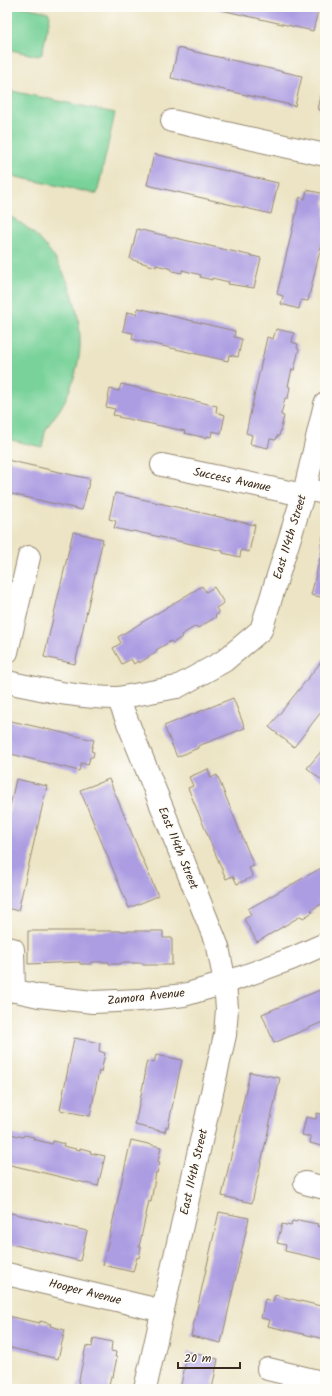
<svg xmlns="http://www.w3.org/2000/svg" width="332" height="1396" font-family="Kalam,sans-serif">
  <rect width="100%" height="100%" fill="#fdfcf7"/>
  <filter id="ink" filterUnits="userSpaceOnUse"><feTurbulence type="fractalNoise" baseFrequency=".025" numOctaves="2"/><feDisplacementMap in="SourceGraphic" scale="8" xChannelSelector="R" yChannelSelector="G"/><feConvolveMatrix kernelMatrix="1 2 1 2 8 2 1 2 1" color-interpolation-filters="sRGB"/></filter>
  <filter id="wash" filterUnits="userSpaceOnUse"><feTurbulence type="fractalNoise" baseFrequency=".012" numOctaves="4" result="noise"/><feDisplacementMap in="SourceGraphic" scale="16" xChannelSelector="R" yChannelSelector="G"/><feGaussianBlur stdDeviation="0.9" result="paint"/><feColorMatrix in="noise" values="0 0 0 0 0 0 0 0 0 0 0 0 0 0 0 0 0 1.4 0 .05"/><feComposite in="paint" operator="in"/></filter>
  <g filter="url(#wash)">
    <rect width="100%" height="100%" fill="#ece4c4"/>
    <g fill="#78d299" stroke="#5a7e5c">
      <polygon points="7,7 25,7 48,12 50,16 42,54 38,56 7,49"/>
      <polygon points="7,90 115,113 97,194 7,175"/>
      <path d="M7,215C54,238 81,294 80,345C80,358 76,371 72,384C69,392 65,401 60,409C56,415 50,422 46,429C44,434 44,441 42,447L7,439Z"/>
    </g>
    <g id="blocks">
      <g fill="#ac9ce2">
        <polygon points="208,7 319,7 313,31"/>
        <polygon points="178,48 302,76 295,106 171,78"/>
        <polygon points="322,92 325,92 325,111 318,109"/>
        <polygon points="154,154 278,183 271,214 147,185"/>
        <polygon points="307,190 325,194 324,203 325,204 325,229 308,301 301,300 299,309 281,304 283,296 277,294 300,197 305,199"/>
        <polygon points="137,229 261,258 254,288 228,284 229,282 212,278 212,280 200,277 201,275 182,270 182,273 172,271 172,269 156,265 156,267 130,259"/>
        <polygon points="138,308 235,331 234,337 242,339 238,357 229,355 228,361 132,339 133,333 123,331 127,312 137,314"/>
        <polygon points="276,329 294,333 292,342 298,344 297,348 299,349 294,370 292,369 288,386 290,387 288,398 285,398 281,415 284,416 279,436 277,436 276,440 270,439 268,448 250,444 252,435 246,433 267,337 273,339"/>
        <polygon points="121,384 217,406 216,412 225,415 221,433 212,431 211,437 207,436 207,438 184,433 185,431 118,417 119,416 113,415 115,409 106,407 110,389 119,391"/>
        <polygon points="7,460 90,479 82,510 7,493"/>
        <polygon points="115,493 255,525 249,552 241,550 240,557 223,553 223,551 133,531 132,532 114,528 116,521 109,519"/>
        <polygon points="73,532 103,539 75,664 44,657"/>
        <polygon points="324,532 325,532 325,598 311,595 323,546 321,545"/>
        <polygon points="202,586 206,592 214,587 224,603 216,608 219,613 215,616 216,617 198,628 196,626 181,635 182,637 173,643 171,641 156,650 157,652 139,663 138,661 134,664 131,659 122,664 113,648 121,643 118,637"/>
        <polygon points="325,657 325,707 294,747 269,727"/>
        <polygon points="233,698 245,728 198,746 198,748 177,757 164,726"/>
        <polygon points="7,720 94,740 91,751 94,752 93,757 90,757 88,765 81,763 79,771 7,753"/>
        <polygon points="325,747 325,783 307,768"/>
        <polygon points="208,769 211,778 217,775 254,866 249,868 253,877 237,884 233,876 226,879 188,788 193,786 189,777"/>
        <polygon points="16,779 47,786 18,911 7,908 7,820"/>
        <polygon points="109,779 158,896 129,908 80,790"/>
        <polygon points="325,866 325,902 311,910 313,912 303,918 301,916 257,942 244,919 251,915 248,909"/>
        <polygon points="28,931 163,931 163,938 172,938 172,965 143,965 143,963 120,963 120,964 109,964 109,962 91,962 91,964 80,964 80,962 28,964"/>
        <polygon points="325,988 325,1021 274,1043 262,1014"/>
        <polygon points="74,1038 100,1043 99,1051 105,1053 101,1072 99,1071 90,1116 60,1110"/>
        <polygon points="156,1055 182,1060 168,1127 166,1127 165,1132 135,1125 145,1075 144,1074 147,1061 154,1063"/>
        <polygon points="250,1072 280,1078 252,1203 222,1196"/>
        <polygon points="317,1113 325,1115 325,1147 310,1143 311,1137 302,1135 306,1117 316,1119"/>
        <polygon points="7,1133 23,1137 24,1135 34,1137 33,1139 52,1144 53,1141 64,1144 63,1146 80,1150 80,1148 91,1151 90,1153 105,1156 98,1186 7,1164"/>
        <polygon points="131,1140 161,1147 158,1162 160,1162 157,1173 156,1172 151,1202 149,1201 139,1247 141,1247 139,1258 137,1257 133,1272 103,1265"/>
        <polygon points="7,1212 87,1231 80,1261 7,1243"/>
        <polygon points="219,1212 249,1218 221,1343 191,1336"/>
        <polygon points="298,1220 318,1224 317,1226 325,1228 325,1260 285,1251 286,1245 277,1243 282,1224 291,1226 292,1221 297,1222"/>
        <polygon points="275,1295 325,1307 325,1339 268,1326 270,1320 261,1318 265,1299 273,1301"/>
        <polygon points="7,1316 40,1323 40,1321 51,1324 50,1326 65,1330 58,1359 7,1347"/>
        <polygon points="94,1338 112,1342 111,1351 116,1352 115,1357 117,1357 113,1377 111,1376 108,1389 77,1389 86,1346 92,1347"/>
        <polygon points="188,1352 218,1359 212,1389 180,1389"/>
      </g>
    </g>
  </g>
  <g filter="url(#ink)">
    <use href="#blocks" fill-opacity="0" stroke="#948771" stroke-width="1"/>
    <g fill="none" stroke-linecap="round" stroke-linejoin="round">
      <defs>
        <g id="minor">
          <polyline points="172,121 325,155"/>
          <polyline points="162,465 303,495"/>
          <polyline points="305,489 325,493"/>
          <polyline points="7,652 29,557"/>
          <path d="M7,682C46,690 78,698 118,698"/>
          <polyline points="7,948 13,949 14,991"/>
          <polyline points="7,989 39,996 93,1002 140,1000 184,995 225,983 291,959 325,944"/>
          <polyline points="305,1183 325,1188"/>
          <polyline points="7,1274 163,1311"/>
          <polyline points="268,1369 325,1383"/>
          <polyline points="145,1389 225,1035 227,1009 225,983 218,947 118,698 177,687 224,661 261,630 305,489 325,404"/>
        </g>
      </defs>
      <use href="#minor" stroke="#948771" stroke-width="24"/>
      <use href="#minor" stroke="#fff" stroke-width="22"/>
    </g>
  </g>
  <g text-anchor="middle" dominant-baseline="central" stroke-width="3" stroke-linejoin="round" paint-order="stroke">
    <g font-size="12" fill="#3b2a1e" stroke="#fdfcf7">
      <text transform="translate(232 480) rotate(12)">Success Avanue</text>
      <text transform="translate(290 537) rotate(-73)">East 114th Street</text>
      <text transform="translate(178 848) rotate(68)">East 114th Street</text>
      <text transform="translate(146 997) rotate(-6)">Zamora Avenue</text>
      <text transform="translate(194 1172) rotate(-77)">East 114th Street</text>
      <text transform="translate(85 1292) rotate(14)">Hooper Avenue</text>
    </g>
  </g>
  <rect width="332" height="1396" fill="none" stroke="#fdfcf7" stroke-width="24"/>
  <path d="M178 1362v6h62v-6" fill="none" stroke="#3b2a1e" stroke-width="2"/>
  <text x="184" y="1362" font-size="12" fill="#3b2a1e" stroke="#fdfcf7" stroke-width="3" paint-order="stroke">20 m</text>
</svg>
